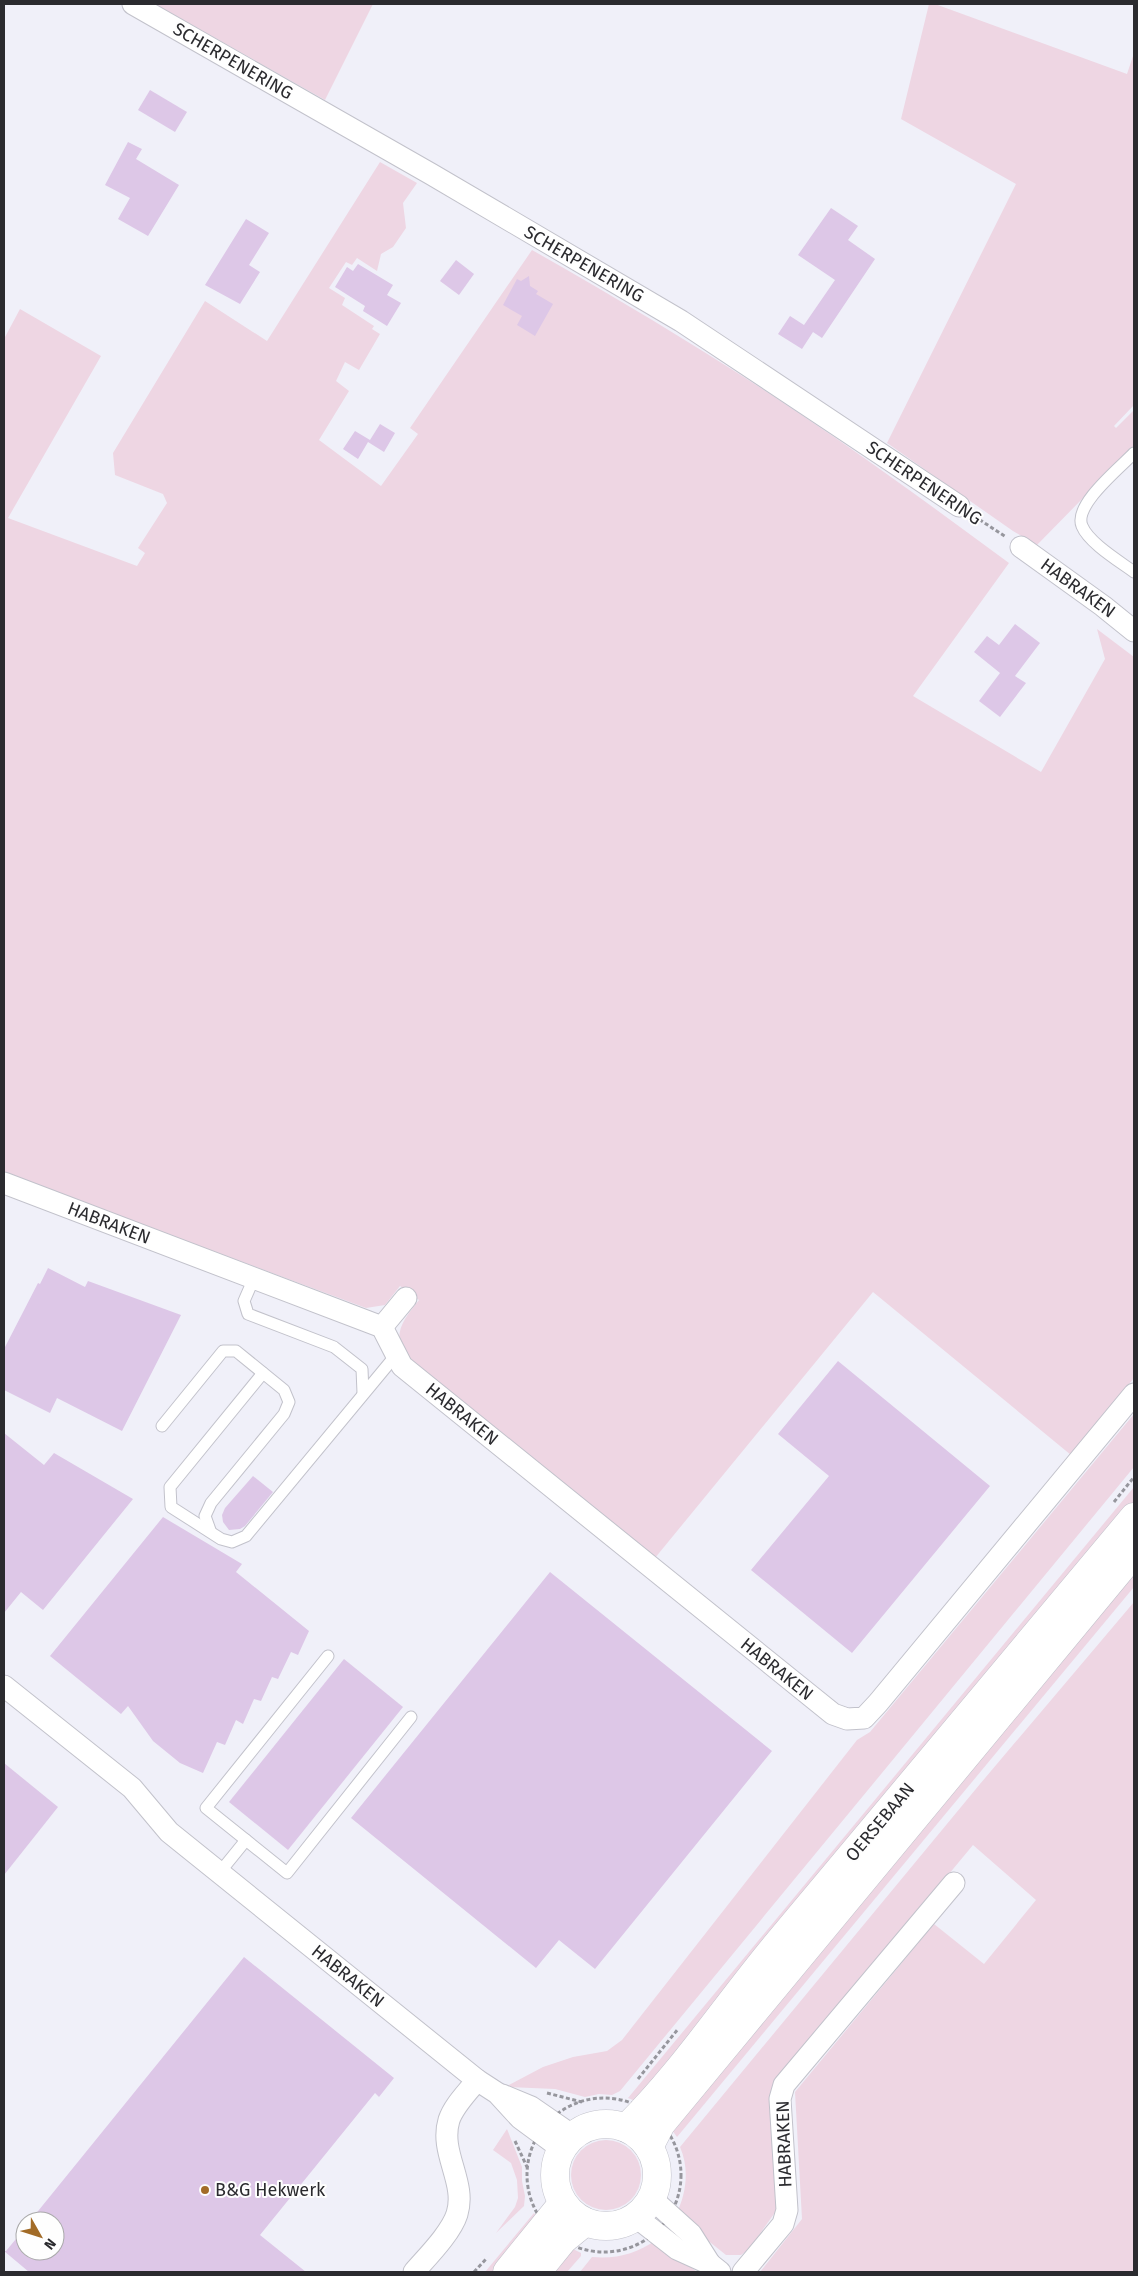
<svg xmlns="http://www.w3.org/2000/svg" width="1138" height="2276" font-family="'Fira Sans',sans-serif">
  <rect width="100%" height="100%" fill="#f0f0f9"/>
  <g fill="#eed6e3">
    <polygon points="155,4 373,4 325,100"/>
    <polygon points="929,4 935,4 1127,74 1134,53 1134,405 1114,426 1116,428 1134,410 1134,446 1037,545 1013,531 887,443 1016,184 901,119"/>
    <path d="M380,162L417,183L403,203L406,228L393,247L381,254L377,271L357,258L352,265L346,262L329,288L345,298L342,305L374,326L372,329L380,334L359,370L345,362L336,381L349,391L319,440L381,486L418,434L410,428L532,250C636,309 739,371 837,439C895,479 952,521 1009,563L913,696L1041,772L1105,659L1097,629L1134,657V1378L1071,1455L873,1292L655,1558L404,1355C392,1332 405,1318 419,1300L400,1286L385,1305L366,1308L4,1173V339L20,309L101,356L8,518L137,566L145,553L138,548L167,503L163,494L115,475L113,453L205,301L267,341Z"/>
    <polygon points="1134,1414 1134,1467 620,2091 612,2095 599,2094 585,2097 555,2089 505,2087 543,2067 573,2057 607,2051 622,2040 857,1740 870,1732"/>
    <polygon points="1134,1487 1134,1510 645,2105 628,2098"/>
    <polygon points="1134,1566 1134,1587 677,2137 669,2126"/>
    <path d="M1134,1602V2272H760L802,2219L795,2092L934,1924L984,1964L1036,1900L973,1845L787,2069L779,2197L776,2211L749,2249L741,2255H726L676,2215C686,2194 690,2170 680,2147L980,1784Z"/>
    <polygon points="507,2129 522,2167 522,2181 525,2196 524,2206 496,2233 515,2207 518,2198 517,2180 511,2163 493,2150"/>
    <circle cx="606" cy="2175" r="35"/>
    <polygon points="534,2213 542,2224 505,2272 485,2272"/>
    <path d="M656,2240L697,2272H580L592,2257C617,2259 636,2254 656,2240Z"/>
    <polygon points="567,2246 581,2253 581,2256 567,2272 546,2272"/>
  </g>
  <g fill="#ddc7e7">
    <polygon points="150,90 187,112 175,132 138,110"/>
    <polygon points="128,142 142,149 136,159 179,185 148,236 118,219 130,198 105,185"/>
    <polygon points="831,208 858,226 848,240 875,259 822,338 813,332 802,349 778,334 790,316 804,325 835,280 798,255"/>
    <polygon points="246,219 269,233 249,265 260,272 240,304 205,285"/>
    <polygon points="456,260 474,274 459,295 440,281"/>
    <polygon points="358,264 393,285 387,295 401,303 387,326 363,311 365,306 335,287 347,267 353,271"/>
    <polygon points="529,276 530,286 538,291 536,294 553,304 535,336 517,325 522,316 503,305 517,279 521,281"/>
    <polygon points="380,424 395,433 384,452 368,442 358,459 343,449 355,431 370,440"/>
    <polygon points="1015,624 1040,643 1015,676 1026,683 1000,717 979,701 1000,673 974,652 987,636 999,645"/>
    <polygon points="48,1268 85,1287 88,1281 181,1315 122,1431 57,1398 50,1413 4,1390 4,1349 38,1283 40,1284"/>
    <polygon points="838,1361 990,1486 852,1653 751,1570 829,1476 778,1434"/>
    <polygon points="4,1433 44,1465 54,1453 133,1499 43,1610 21,1592 4,1613"/>
    <polygon points="253,1476 273,1492 245,1526 240,1529 229,1530 223,1522 222,1515 225,1508"/>
    <polygon points="163,1517 242,1564 236,1572 309,1631 298,1655 291,1652 278,1679 272,1677 261,1701 254,1699 243,1724 236,1720 225,1745 217,1742 203,1773 180,1763 153,1741 128,1706 121,1714 50,1656"/>
    <polygon points="550,1572 772,1751 595,1969 559,1940 536,1968 351,1818"/>
    <polygon points="344,1659 403,1707 288,1850 229,1802"/>
    <polygon points="4,1763 58,1807 4,1875"/>
    <polygon points="244,1957 394,2078 379,2097 375,2093 260,2235 306,2272 29,2272 4,2251 6,2251 25,2228 25,2251 55,2251 55,2221 30,2221"/>
  </g>
  <g fill="none" stroke-linecap="round" stroke-linejoin="round">
    <defs>
      <g id="lane">
        <path d="M1134,453C1121,467 1073,505 1082,526C1089,543 1119,561 1134,572"/>
        <polyline points="254,1278 244,1301 248,1314 334,1347 362,1369 363,1393"/>
        <polyline points="263,1373 170,1487 171,1507 221,1539 232,1542 246,1536 396,1355"/>
        <polyline points="162,1426 223,1351 236,1351 284,1390 289,1402 284,1414 211,1503 205,1516 210,1530"/>
        <polyline points="328,1656 206,1808 287,1873 411,1717"/>
        <polyline points="220,1872 246,1840"/>
      </g>
      <g id="street">
        <polyline points="133,4 431,174 681,321 959,506"/>
        <polyline points="1021,547 1103,606 1134,631"/>
        <polyline points="4,1183 382,1327 402,1366 833,1714 847,1719 864,1718 878,1703 1134,1394"/>
        <polyline points="382,1327 406,1298"/>
        <polyline points="4,1686 132,1788 169,1832 477,2080 497,2093 520,2118 562,2149"/>
        <polyline points="502,2095 531,2107 573,2136"/>
        <polyline points="651,2198 691,2234 710,2264"/>
        <polyline points="636,2217 677,2249 710,2264 720,2272"/>
        <path d="M414,2272C427,2257 451,2233 457,2214C467,2182 439,2153 449,2120C454,2105 468,2092 477,2080"/>
        <polyline points="743,2272 783,2224 787,2210 780,2099 784,2085 954,1883"/>
      </g>
      <g id="secondary">
        <circle cx="606" cy="2175" r="51"/>
        <path d="M626,2128C683,2072 727,2004 778,1943C897,1801 1016,1659 1134,1517"/>
        <polyline points="649,2147 661,2124 1134,1553"/>
        <polyline points="507,2272 563,2203"/>
        <polyline points="537,2272 563,2240 585,2222"/>
      </g>
    </defs>
    <use href="#lane" stroke="#c2c2cb" stroke-width="13"/>
    <use href="#street" stroke="#c2c2cb" stroke-width="23"/>
    <use href="#secondary" stroke="#c2c2cb" stroke-width="29"/>
    <g stroke="#96969d" stroke-width="3" stroke-dasharray="4 2.5" stroke-linecap="butt">
      <polyline points="974,516 1006,537"/>
      <polyline points="1114,1502 1134,1477"/>
      <polyline points="638,2079 678,2029"/>
      <polyline points="547,2093 582,2102"/>
      <circle cx="604" cy="2175" r="77"/>
      <polyline points="515,2141 527,2167"/>
      <polyline points="474,2272 487,2258"/>
    </g>
    <use href="#lane" stroke="#fff" stroke-width="11"/>
    <use href="#street" stroke="#fff" stroke-width="21"/>
    <use href="#secondary" stroke="#fff" stroke-width="28"/>
  </g>
  <circle fill="#a26b27" stroke="#fefefe" stroke-width="2" cx="205" cy="2190" r="5"/>
  <g text-anchor="middle" dominant-baseline="central" stroke-width="4" stroke-linejoin="round" paint-order="stroke">
    <g font-size="18" fill="#2b2b2f" stroke="#fefefe">
      <text transform="translate(233 61) rotate(30)">SCHERPENERING</text>
      <text transform="translate(584 264) rotate(30)">SCHERPENERING</text>
      <text transform="translate(924 483) rotate(34)">SCHERPENERING</text>
      <text transform="translate(1078 588) rotate(36)">HABRAKEN</text>
      <text transform="translate(109 1223) rotate(21)">HABRAKEN</text>
      <text transform="translate(462 1414) rotate(39)">HABRAKEN</text>
      <text transform="translate(777 1669) rotate(39)">HABRAKEN</text>
      <text transform="translate(880 1822) rotate(-50)">OERSEBAAN</text>
      <text transform="translate(348 1976) rotate(39)">HABRAKEN</text>
      <text transform="translate(784 2144) rotate(-92)">HABRAKEN</text>
    </g>
    <g font-size="18" fill="#2b2b2f" stroke="#fefefe" text-anchor="start">
      <text x="215" y="2190">B&amp;G Hekwerk</text>
    </g>
  </g>
  <rect width="1138" height="2276" fill="none" stroke="#2b2b2f" stroke-width="10"/>
  <g transform="translate(40 2236) rotate(129)"><circle r="24" fill="#fefefe" stroke="#aaaaab"/>
  <path d="M0-4L9 19L0 12L-9 19Z" fill="#a26b27"/>
  <text y="-8" font-size="14" font-weight="bold" text-anchor="middle" fill="#2b2b2f">N</text>
  </g>
</svg>
